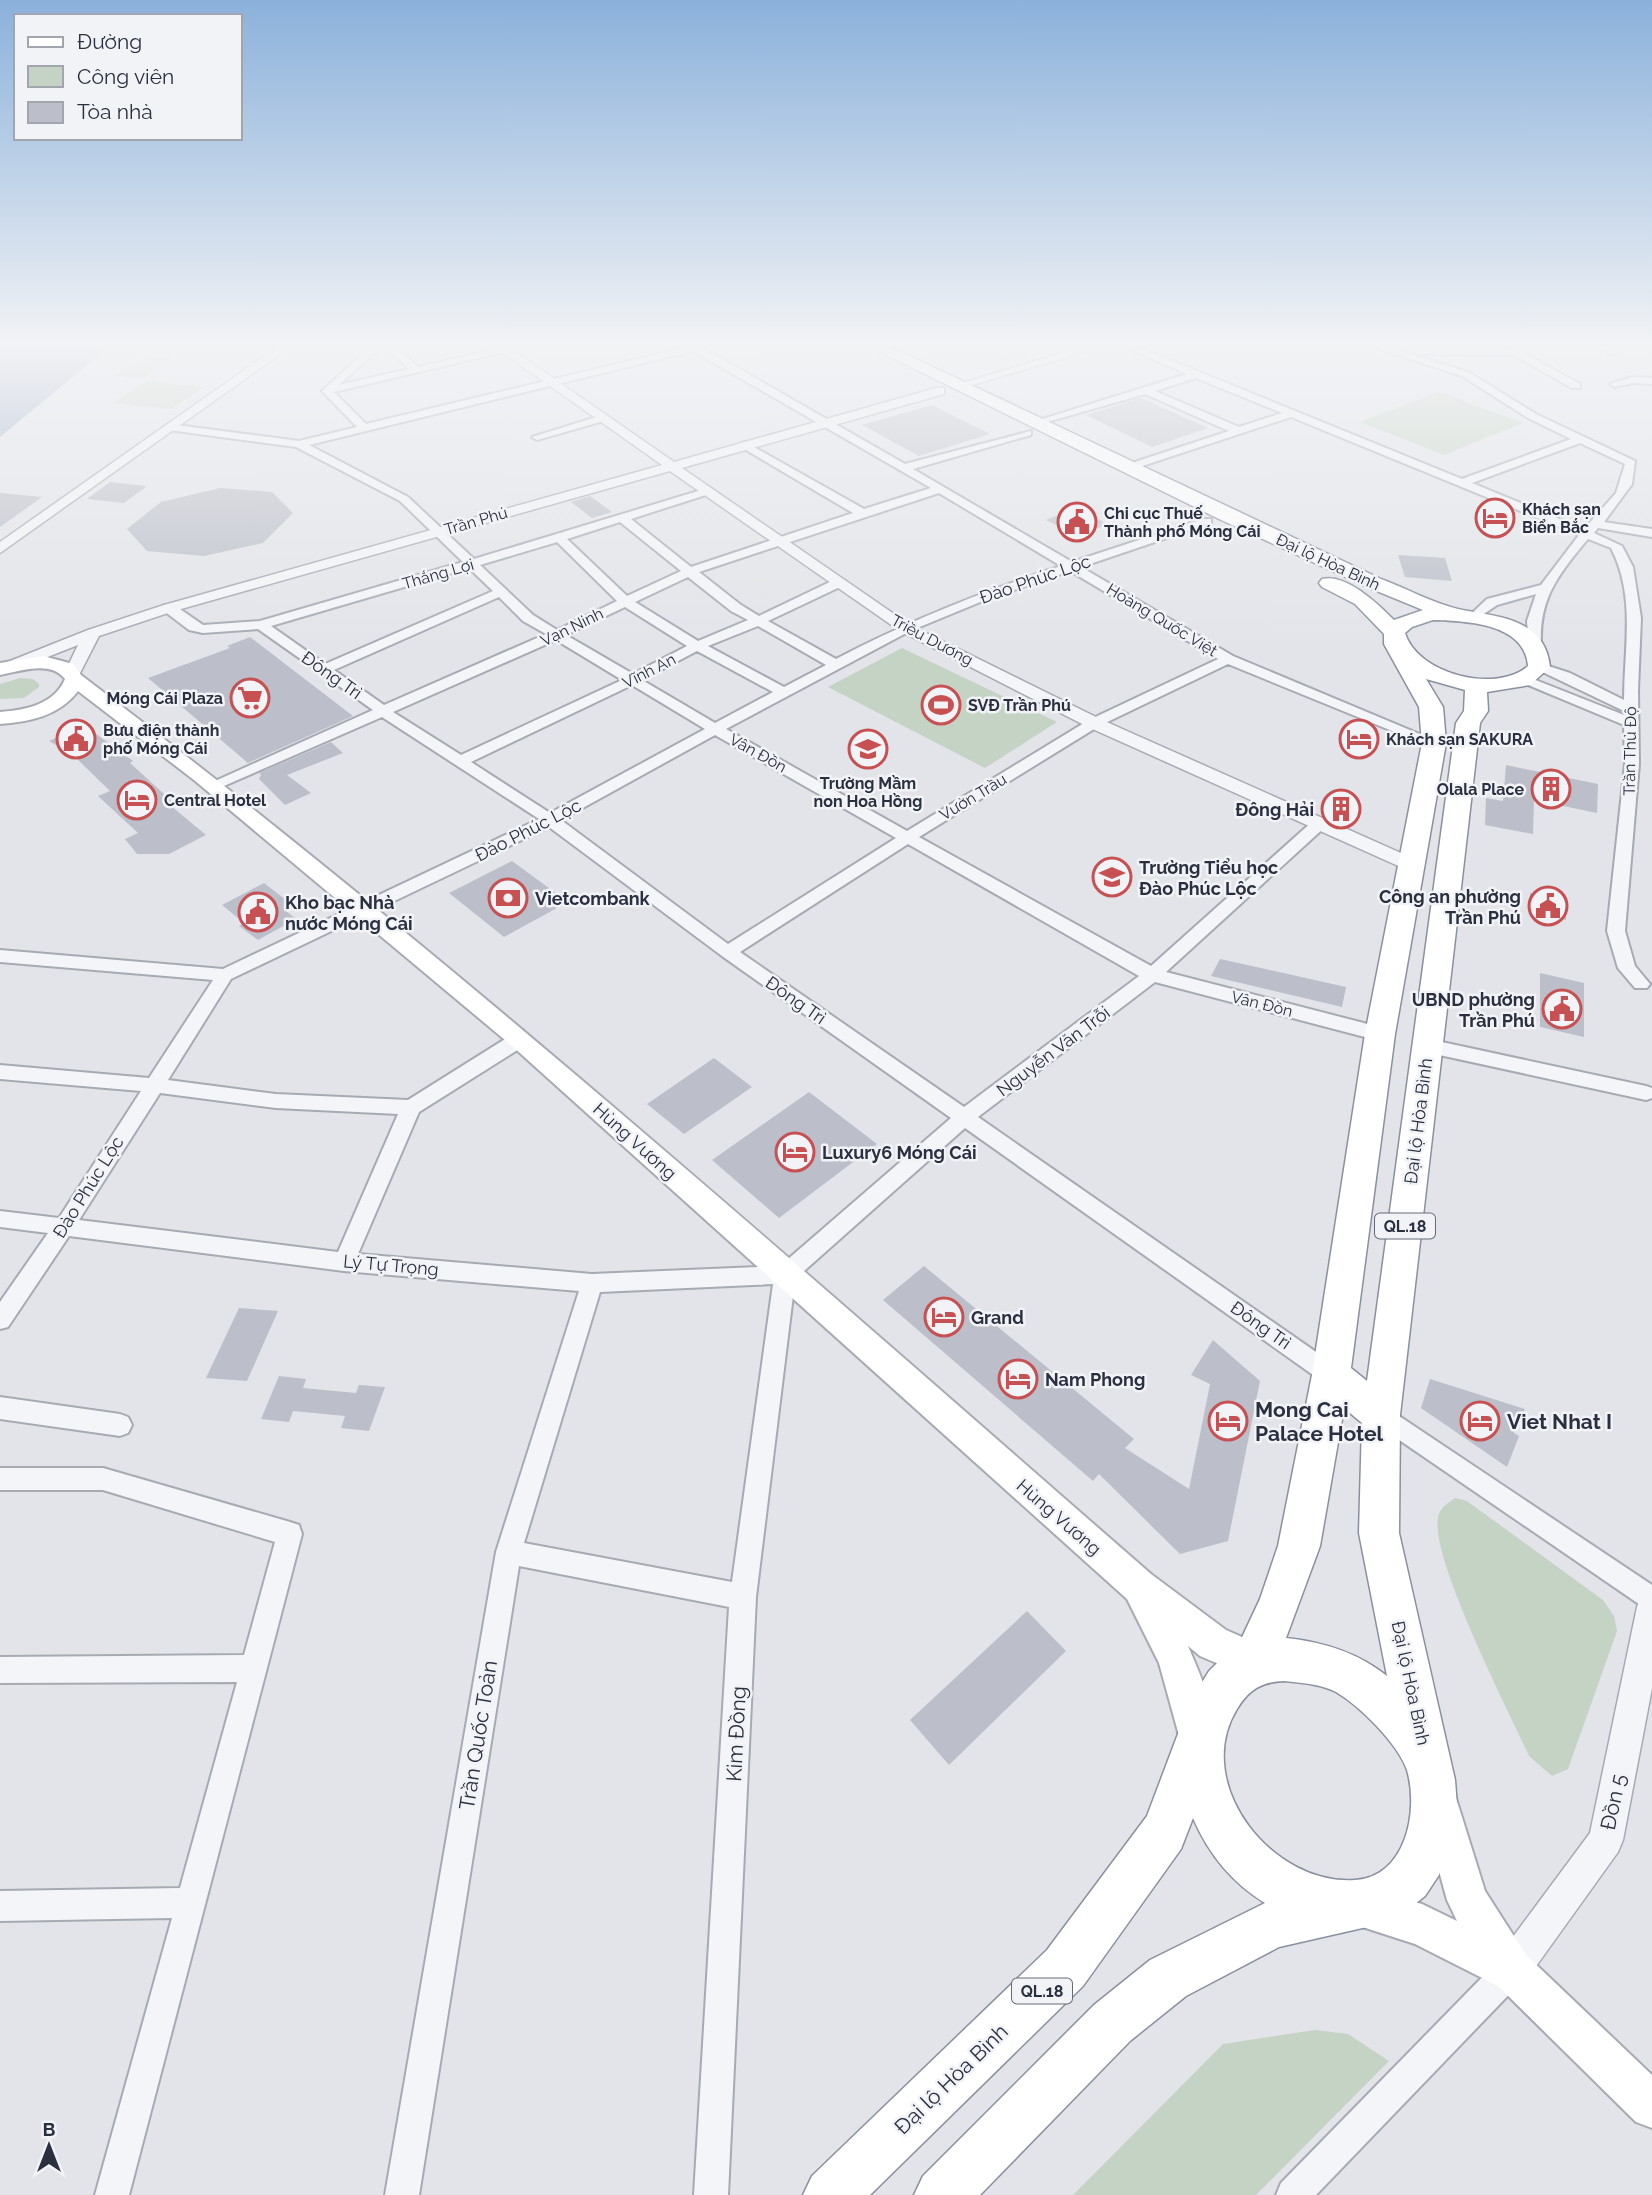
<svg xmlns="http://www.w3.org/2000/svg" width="1652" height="2195" font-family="Raleway,sans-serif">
  <rect width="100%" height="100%" fill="#e2e4e9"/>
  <g fill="#c5d3c4">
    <polygon points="978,342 1027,342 1045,350 1000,362 965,346"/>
    <polygon points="147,356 174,358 141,379 114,376"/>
    <polygon points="147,381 203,387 171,409 113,403"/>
    <polygon points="1439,392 1523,423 1444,455 1360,422"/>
    <polygon points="902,648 1057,722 985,768 828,687"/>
    <polygon points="20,678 33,679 39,684 39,687 24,698 0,699 0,684"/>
    <path d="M1455,1498L1467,1501L1603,1600L1614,1616L1617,1631L1568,1769L1552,1776L1529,1756C1509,1711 1430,1559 1438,1517C1440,1508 1448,1503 1455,1498Z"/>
    <polygon points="1315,2030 1348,2034 1389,2061 1256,2195 1073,2195 1223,2044"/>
  </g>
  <polygon fill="#9fadc7" points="0,342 115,342 0,437"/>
  <g fill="#bcbfc9">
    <polygon points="1141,398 1208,428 1152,447 1086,415"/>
    <polygon points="932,405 990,434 919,456 862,425"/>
    <polygon points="110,482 147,486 124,503 87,499"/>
    <polygon points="220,488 272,492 293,513 263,543 204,556 147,551 127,529 161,502"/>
    <polygon points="0,493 42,497 0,527"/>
    <polygon points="590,496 612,512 592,518 571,502"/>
    <polygon points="1076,508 1108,524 1078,536 1046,520"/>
    <polygon points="1398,555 1445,558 1452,581 1405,577"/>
    <polygon points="250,637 353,716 248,763 148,678 230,648 227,646"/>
    <polygon points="84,725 133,761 130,763 175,804 171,806 206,835 169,854 137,854 125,839 138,833 98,796 110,791 73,755 49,741"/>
    <polygon points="331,742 343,753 287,775 311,793 285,805 259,779 261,775 259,773"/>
    <polygon points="1506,765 1598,784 1597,813 1534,800 1533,834 1485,825 1486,798 1503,801"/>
    <polygon points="512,861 568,902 504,937 449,893"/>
    <polygon points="264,883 295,907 286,911 296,919 258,940 239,926 244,923 222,905"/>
    <polygon points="1530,893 1566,900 1566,920 1530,913"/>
    <polygon points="1220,959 1346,987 1342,1007 1211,976"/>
    <polygon points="1540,973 1584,983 1584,1037 1540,1027"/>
    <polygon points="714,1058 752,1087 684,1134 647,1104"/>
    <polygon points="809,1092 877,1144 779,1218 712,1160"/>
    <polygon points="924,1266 1134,1439 1125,1448 1189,1489 1210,1384 1191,1375 1213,1340 1260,1381 1228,1541 1180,1554 1099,1474 1093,1481 883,1300"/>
    <polygon points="239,1308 278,1311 247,1381 206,1378"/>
    <polygon points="279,1376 306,1379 303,1388 356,1393 359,1385 385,1387 369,1431 341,1428 345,1416 293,1411 289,1422 261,1419"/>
    <polygon points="1430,1379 1525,1409 1514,1433 1519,1436 1507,1467 1421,1408"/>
    <polygon points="1027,1611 1066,1651 949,1765 910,1720"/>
  </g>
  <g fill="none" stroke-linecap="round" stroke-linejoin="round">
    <defs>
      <g id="minor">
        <path d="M335,342H386L385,344L395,346L418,367L528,342H546L334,392L366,424L687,347L681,342H722L703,348L905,464L1031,431V435L913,469L1072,562L1203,519H1211V523L1081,567L1233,656L1441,743L1439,746H1429L1228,664L1099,726L919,837L1151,966L1313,821H1325L1327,824L1325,827L1166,972L1387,1029L1389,1034L1387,1039L1380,1041L1155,982L978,1117L1339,1368L1342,1375L1339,1382L1331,1385L1323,1382L965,1128L795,1279L756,1597L728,2195H694L729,1607L519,1566L419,2195H385L496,1552L579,1291L344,1271L69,1236L8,1327L0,1329V1302L48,1233L0,1227V1211L59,1218L141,1091L0,1079V1065L149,1078L213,980L0,962V950L223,969L539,819L382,717L217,789H207L204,786L373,710L258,629L203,633L189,630L164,611V605H174L203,625L260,621L463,562L400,501L296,447L169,430L164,427L169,424L299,441L357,427L322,391L369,348ZM379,349L389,351L409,369L339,385ZM693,351L931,488L864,509L745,442L741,443V447L853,513L691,567L631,519L712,493V489L708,488L474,559L408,497L309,445ZM939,493L1061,566C981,592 911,620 836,659L768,621L842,586V580H834L759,616L741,605L699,572ZM620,522L681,571L627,596L567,539ZM557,542L617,601L557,630L533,615L480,565ZM469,568L493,591L325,664L271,626ZM1070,571L1218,659L1089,720L907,831L726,729L910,631L990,598ZM688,577L731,611L748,620L698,641L635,602ZM499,597L523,621L546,634L384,705L334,670ZM625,607L687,646L633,674L566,635ZM758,626L826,665L784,687L708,646ZM556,640L622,680L461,755L393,712ZM697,651L773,692L715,723L642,680ZM632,685L705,729L550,813L471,762ZM715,735L896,838L728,944L561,820ZM549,827L722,956L951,1118L780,1266L592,1274L358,1254L419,1112L527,1044L529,1039L527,1034H513L408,1100L276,1094L168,1080L231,979ZM908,844L1139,976L964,1107L740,952ZM160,1093L276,1108L398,1114L338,1252L79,1220ZM773,1284L732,1582L524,1543L600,1292Z"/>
        <path d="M1113,342H1126L1462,479L1571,439L1528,418L1462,376L1357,342H1372L1468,372L1536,414L1635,461L1632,484L1604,522L1652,529V537L1598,528L1594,533L1622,546L1633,567L1641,618L1638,690L1639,764L1625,931L1635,966L1650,984L1647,988H1635L1618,968L1607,931L1625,764L1624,725L1516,680L1523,676L1528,677L1624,715V711L1532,667L1539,663L1570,673L1624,700C1624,648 1636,596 1611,548L1588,539L1582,546C1555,579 1539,602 1541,645L1534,649L1529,648L1527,621L1536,594L1497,605L1475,620L1469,616L1487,599L1541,585L1579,535L1291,417L1127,471L1122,468L1123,466L1229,431L1145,394L1033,426V422L1187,374ZM1196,378L1282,413L1239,427L1155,391ZM1580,443L1625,464L1616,493L1584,529L1472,483Z"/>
        <polygon points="1520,342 1529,342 1522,352 1580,384 1580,388 1572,388 1513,355 1419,354 1414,351 1419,348 1509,350"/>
        <polygon points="1590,342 1602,342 1619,352 1611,354"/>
        <polygon points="1632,377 1652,378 1652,384 1632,383 1615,387 1610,384"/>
        <polygon points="603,415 607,416 607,420 537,440 532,437"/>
        <polygon points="1428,1039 1646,1086 1652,1088 1652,1098 1646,1100 1421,1051 1419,1046 1421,1041"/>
        <polygon points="0,1397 120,1414 128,1417 132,1425 128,1433 120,1436 0,1419"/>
        <polygon points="1381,1404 1652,1585 1652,1613 1373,1422 1369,1415 1373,1408"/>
        <polygon points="0,1468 103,1468 290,1522 299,1525 302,1534 129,2195 95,2195 172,1918 0,1921 0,1891 180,1888 237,1682 0,1683 0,1657 244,1655 275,1542 103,1490 0,1490"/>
        <polygon points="1511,1955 1522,1959 1526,1970 1522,1981 1316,2195 1276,2195 1281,2183 1500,1959"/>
      </g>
      <g id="tertiary">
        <polygon points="284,342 297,342 0,553 0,542"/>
        <polygon points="488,342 501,342 674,462 936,388 944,388 944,394 682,468 910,625 1100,719 1419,861 1422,865 1419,869 1405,869 1088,727 900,631 670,471 174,611 99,636 78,677 66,677 64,674 78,645 17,669 5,669 3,666 5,663 88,630 164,605 662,465"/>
        <polygon points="1098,342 1116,342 963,388 953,386"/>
        <polygon points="1652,1592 1652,1688 1623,1840 1618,1852 1524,1983 1511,1988 1498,1983 1493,1970 1498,1957 1590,1833 1637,1607 1641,1596"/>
      </g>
      <g id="secondary">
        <path d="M43,656L73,664L81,675C452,957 800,1268 1151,1574L1226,1630L1267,1648L1272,1661L1267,1674L1254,1679L1200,1656L1188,1646C1200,1675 1222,1719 1209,1750L1196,1756L1183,1750L1159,1663L1127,1599L511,1045L194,780L78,691C59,716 29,722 0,724V712C25,710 54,705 65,679C51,660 20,671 0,675V663Z"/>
        <polygon points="1441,1790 1455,1795 1485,1891 1526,1955 1652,2075 1652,2128 1636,2122 1498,1986 1415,1944 1347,1922 1341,1908 1347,1894 1361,1888 1422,1904 1457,1921 1447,1900 1422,1809 1427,1795"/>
      </g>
      <path id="trunk" d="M860,342H880L1381,579C1406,588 1432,603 1458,609C1496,617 1545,617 1550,667L1530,685L1487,692L1488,711L1480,723L1400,1415L1399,1533L1455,1780L1457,1807L1454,1833L1439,1875L1425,1896L1404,1913L1380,1924L1279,1947L1186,1996L1130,2041L980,2195H914L923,2176L1094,2005L1150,1960L1265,1903C1232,1883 1208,1853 1193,1818L1181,1849L1083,1986L870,2195H803L812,2176L1047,1950L1147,1816L1190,1702L1209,1671L1223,1657L1237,1648L1260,1599L1278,1546L1312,1375L1365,1034L1422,743L1419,707L1384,644V634L1355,604L1322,587L1319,583L1322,579C1346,573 1378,604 1394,620L1423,610L1367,587L1219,519ZM1433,620C1466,621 1525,623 1528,666C1496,694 1417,674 1405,633L1412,627ZM1426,679L1465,690L1464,711L1456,723L1367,1381L1351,1368L1395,1034L1446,743L1443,707ZM1344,1408L1362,1423L1359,1533L1387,1676C1357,1652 1323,1642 1286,1638L1320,1546ZM1284,1681C1301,1683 1321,1684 1336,1692C1360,1706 1398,1744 1407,1770C1419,1811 1406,1877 1355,1880C1273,1886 1191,1784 1237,1709C1249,1689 1262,1682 1284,1681Z"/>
    </defs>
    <use href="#minor" stroke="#a7aab3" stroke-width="4"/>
    <use href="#tertiary" stroke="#a7aab3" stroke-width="3"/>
    <use href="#secondary" stroke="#a7aab3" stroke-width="4"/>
    <use href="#trunk" stroke="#8a909f" stroke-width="3"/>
    <use href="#minor" fill="#f4f5f8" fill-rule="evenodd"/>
    <use href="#tertiary" fill="#f4f5f8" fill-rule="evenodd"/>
    <use href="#secondary" fill="#fff" fill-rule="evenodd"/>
    <use href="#trunk" fill="#fff" fill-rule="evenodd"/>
  </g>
  <linearGradient id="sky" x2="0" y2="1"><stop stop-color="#8bb1db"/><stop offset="0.53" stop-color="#f2f3f5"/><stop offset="1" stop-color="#f2f3f5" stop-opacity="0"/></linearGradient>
  <rect width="1652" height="650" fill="url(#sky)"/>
  <defs>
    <symbol id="hotel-ring" viewBox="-11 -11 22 22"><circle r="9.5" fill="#f1f3f7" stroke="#c65052" stroke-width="1.5"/><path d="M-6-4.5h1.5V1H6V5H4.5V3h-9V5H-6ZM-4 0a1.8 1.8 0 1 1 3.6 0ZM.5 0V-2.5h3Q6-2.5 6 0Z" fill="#c65052"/></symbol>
    <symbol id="civic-ring" viewBox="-11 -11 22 22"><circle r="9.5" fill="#f1f3f7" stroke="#c65052" stroke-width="1.5"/><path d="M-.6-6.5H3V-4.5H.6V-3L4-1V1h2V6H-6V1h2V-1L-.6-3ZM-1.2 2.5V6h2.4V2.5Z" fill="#c65052"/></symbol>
    <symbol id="supermarket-ring" viewBox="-11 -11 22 22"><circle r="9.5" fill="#f1f3f7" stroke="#c65052" stroke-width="1.5"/><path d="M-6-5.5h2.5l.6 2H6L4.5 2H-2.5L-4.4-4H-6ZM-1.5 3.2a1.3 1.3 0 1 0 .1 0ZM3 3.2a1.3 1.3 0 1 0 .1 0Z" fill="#c65052"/></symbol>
    <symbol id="stadium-ring" viewBox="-11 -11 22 22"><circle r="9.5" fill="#f1f3f7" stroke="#c65052" stroke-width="1.5"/><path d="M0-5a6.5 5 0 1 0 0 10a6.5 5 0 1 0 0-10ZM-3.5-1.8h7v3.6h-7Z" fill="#c65052"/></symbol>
    <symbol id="school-ring" viewBox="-11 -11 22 22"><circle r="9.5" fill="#f1f3f7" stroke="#c65052" stroke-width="1.5"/><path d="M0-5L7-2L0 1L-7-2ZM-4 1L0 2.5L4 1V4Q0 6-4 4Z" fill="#c65052"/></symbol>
    <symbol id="building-ring" viewBox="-11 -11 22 22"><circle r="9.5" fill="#f1f3f7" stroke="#c65052" stroke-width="1.5"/><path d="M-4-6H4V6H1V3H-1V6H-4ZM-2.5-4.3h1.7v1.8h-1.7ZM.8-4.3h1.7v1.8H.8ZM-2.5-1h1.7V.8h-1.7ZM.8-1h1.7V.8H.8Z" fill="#c65052"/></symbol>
    <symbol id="bank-ring" viewBox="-11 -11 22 22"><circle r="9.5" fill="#f1f3f7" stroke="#c65052" stroke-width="1.5"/><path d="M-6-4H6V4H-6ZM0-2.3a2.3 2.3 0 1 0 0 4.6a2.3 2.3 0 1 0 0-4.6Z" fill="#c65052"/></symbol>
  </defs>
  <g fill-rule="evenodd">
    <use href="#hotel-ring" x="1473" y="496" width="44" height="44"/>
    <use href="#civic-ring" x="1055" y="500" width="44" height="44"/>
    <use href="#supermarket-ring" x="228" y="676" width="44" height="44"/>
    <use href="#stadium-ring" x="919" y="683" width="44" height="44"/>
    <use href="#civic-ring" x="54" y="717" width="44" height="44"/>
    <use href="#hotel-ring" x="1337" y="717" width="44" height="44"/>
    <use href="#school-ring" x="846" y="727" width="44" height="44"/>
    <use href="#building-ring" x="1529" y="767" width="44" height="44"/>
    <use href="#hotel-ring" x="115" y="778" width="44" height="44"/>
    <use href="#building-ring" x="1319" y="787" width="44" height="44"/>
    <use href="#school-ring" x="1090" y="855" width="44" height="44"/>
    <use href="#bank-ring" x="486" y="876" width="44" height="44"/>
    <use href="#civic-ring" x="1526" y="884" width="44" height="44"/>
    <use href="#civic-ring" x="236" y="890" width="44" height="44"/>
    <use href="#civic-ring" x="1540" y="987" width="44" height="44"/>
    <use href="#hotel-ring" x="773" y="1130" width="44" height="44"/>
    <use href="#hotel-ring" x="922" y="1295" width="44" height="44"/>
    <use href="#hotel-ring" x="996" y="1357" width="44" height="44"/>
    <use href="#hotel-ring" x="1206" y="1399" width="44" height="44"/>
    <use href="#hotel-ring" x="1458" y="1399" width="44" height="44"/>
  </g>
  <g text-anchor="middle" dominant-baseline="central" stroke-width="5" stroke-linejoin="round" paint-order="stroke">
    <g font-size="16" font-weight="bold" fill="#2b3040" stroke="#f1f3f7" text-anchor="start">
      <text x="1522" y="509">Khách sạn<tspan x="1522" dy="18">Biển Bắc</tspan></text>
      <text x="1104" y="513">Chi cục Thuế<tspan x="1104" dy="18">Thành phố Móng Cái</tspan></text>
      <text x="223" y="698" text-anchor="end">Móng Cái Plaza</text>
      <text x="968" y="705">SVĐ Trần Phú</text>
      <text x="103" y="730">Bưu điện thành<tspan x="103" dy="18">phố Móng Cái</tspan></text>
      <text x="1386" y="739">Khách sạn SAKURA</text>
      <text x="868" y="783" text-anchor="middle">Trường Mầm<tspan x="868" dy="18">non Hoa Hồng</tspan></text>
      <text x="1524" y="789" text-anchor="end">Olala Place</text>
      <text x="164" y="800">Central Hotel</text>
    </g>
    <g font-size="16" fill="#2b3040" stroke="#f1f3f7">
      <text transform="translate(476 521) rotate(-16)">Trần Phú</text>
      <text transform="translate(1328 562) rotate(25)">Đại lộ Hòa Bình</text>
      <text transform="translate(438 574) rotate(-16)">Thắng Lợi</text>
      <text transform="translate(1162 620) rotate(31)">Hoàng Quốc Việt</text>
      <text transform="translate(572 627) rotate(-26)">Vạn Ninh</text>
      <text transform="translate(932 640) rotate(28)">Triều Dương</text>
      <text transform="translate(649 671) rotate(-27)">Vĩnh An</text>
      <text transform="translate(1630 751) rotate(-89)">Trần Thủ Độ</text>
      <text transform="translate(758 753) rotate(29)">Vân Đồn</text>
      <text transform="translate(973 797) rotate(-31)">Vườn Trầu</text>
      <text transform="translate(1262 1004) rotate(14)">Vân Đồn</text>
    </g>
    <g fill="#f1f3f7" stroke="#666a77" stroke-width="2">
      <rect x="1375" y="1213.5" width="60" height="25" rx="5"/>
      <rect x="1012" y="1978.5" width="60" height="25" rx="5"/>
    </g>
    <g font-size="16" font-weight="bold" fill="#2b3040">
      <text x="1405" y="1226">QL.18</text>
      <text x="1042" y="1991">QL.18</text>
    </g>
    <g font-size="18" fill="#2b3040" stroke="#f1f3f7">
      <text transform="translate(1035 579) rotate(-19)">Đào Phúc Lộc</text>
      <text transform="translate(332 675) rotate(35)">Đông Trì</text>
      <text transform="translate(528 830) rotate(-27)">Đào Phúc Lộc</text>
      <text transform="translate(796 1000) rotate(35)">Đông Trì</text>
      <text transform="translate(1053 1051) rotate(-37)">Nguyễn Văn Trỗi</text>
      <text transform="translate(1418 1121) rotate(-83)">Đại lộ Hòa Bình</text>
      <text transform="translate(635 1141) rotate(42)">Hùng Vương</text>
      <text transform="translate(88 1187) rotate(-58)">Đào Phúc Lộc</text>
      <text transform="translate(391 1265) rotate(5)">Lý Tự Trọng</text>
      <text transform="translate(1261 1325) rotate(35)">Đông Trì</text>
      <text transform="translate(1059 1517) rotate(41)">Hùng Vương</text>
      <text transform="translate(1411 1683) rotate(78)">Đại lộ Hòa Bình</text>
    </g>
    <g font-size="18" font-weight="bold" fill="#2b3040" stroke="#f1f3f7" text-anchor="start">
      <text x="1314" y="809" text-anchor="end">Đông Hải</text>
      <text x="1139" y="867">Trường Tiểu học<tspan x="1139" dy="21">Đào Phúc Lộc</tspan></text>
      <text x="1521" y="896" text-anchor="end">Công an phường<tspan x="1521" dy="21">Trần Phú</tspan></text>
      <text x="535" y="898">Vietcombank</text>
      <text x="285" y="902">Kho bạc Nhà<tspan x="285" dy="21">nước Móng Cái</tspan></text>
      <text x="1535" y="999" text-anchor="end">UBND phường<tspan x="1535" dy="21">Trần Phú</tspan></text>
      <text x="822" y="1152">Luxury6 Móng Cái</text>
      <text x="971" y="1317">Grand</text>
      <text x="1045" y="1379">Nam Phong</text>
    </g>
    <g font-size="21" font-weight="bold" fill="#2b3040" stroke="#f1f3f7" text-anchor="start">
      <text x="1255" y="1409">Mong Cai<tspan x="1255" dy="24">Palace Hotel</tspan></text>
      <text x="1507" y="1421">Viet Nhat I</text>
    </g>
    <g font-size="21" fill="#2b3040" stroke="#f1f3f7">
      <text transform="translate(736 1734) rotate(-87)">Kim Đồng</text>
      <text transform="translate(478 1735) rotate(-81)">Trần Quốc Toản</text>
      <text transform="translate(1613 1802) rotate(-78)">Đồn 5</text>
      <text transform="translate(951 2079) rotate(-44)">Đại lộ Hòa Bình</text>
    </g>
  </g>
  <rect x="14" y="14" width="228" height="126" fill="#f1f3f7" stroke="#a2a5ae" stroke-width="2"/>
  <rect x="28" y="37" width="35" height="10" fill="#ffffff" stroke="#a2a5ae" stroke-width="2"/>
  <text x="77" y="49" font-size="21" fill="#2b3040">Đường</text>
  <rect x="28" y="66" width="35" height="21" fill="#c5d3c4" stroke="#a2a5ae" stroke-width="2"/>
  <text x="77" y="84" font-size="21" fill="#2b3040">Công viên</text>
  <rect x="28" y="102" width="35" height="21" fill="#bcbfc9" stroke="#a2a5ae" stroke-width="2"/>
  <text x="77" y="119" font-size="21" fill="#2b3040">Tòa nhà</text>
  <g transform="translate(49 2146)" stroke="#f1f3f7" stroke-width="5" paint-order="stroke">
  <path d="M0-5L12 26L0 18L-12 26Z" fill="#2b3040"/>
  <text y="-10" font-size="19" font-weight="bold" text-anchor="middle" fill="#2b3040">B</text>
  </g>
</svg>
